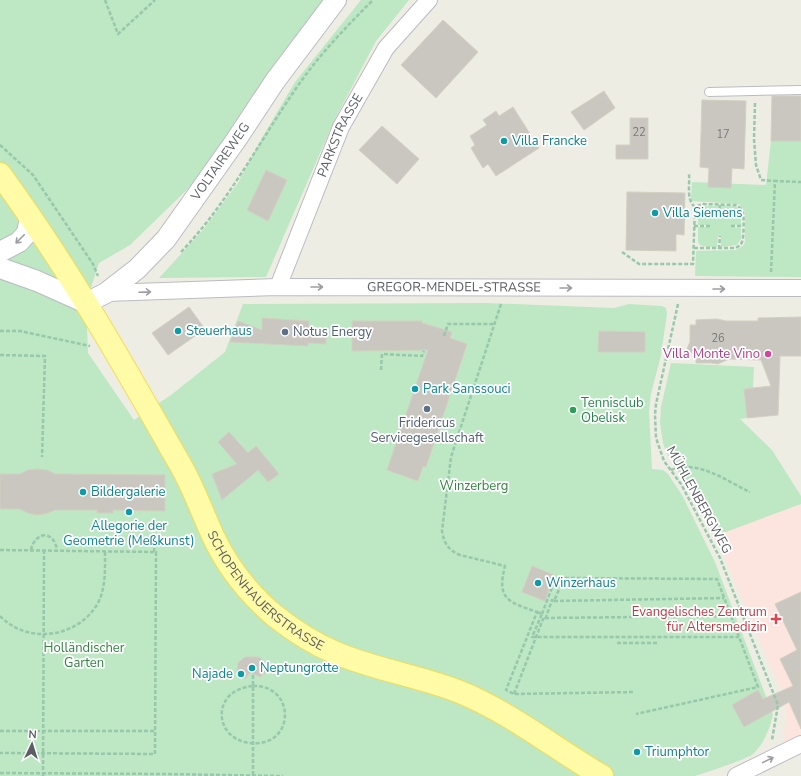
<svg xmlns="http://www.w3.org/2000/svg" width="801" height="776" font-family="'Nunito Sans',sans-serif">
  <rect width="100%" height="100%" fill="#eeede3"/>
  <polygon fill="#fce5de" points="801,504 801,736 784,744 786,702 715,536"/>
  <g fill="#bee7c3">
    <path d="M0,0H325L196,181L130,245L99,263L86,303L88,353L134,420L171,395L225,352L243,304L487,303L614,308L629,304L662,306L666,308L667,314L661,355L651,394L649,411L652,469L663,470L668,474L682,495L715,562L773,715C770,728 764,744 753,754C748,759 704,773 695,776H0Z"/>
    <polygon points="361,0 409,0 376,41 334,121 266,277 159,278 203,230 238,183 262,138 295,82"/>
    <polygon points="771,141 801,141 801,277 695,276 696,251 736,250 744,245 745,241 745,212 739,204 692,201 691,199 692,182 766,185"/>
    <path d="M704,206H719V216H721L722,206H736C742,212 741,217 741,225H731V227L741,228V239L737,245L721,247V236H718L717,247H707L700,245L698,242V227H710V225H698V211Z"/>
    <polygon points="671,363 754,367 753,388 745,388 744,393 747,418 740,419 772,450 801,496 801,504 715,536 689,486 673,465 672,460 667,454 663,443 660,423 661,407"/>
  </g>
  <g fill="#c9c7c0" stroke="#d3d0c1">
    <polygon points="443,20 478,52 436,98 401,65"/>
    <polygon points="604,91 615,108 584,130 571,112"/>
    <polygon points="772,96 801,96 801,141 771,141"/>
    <polygon points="702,100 746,101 744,169 732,168 731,188 708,187 709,168 700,167"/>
    <polygon points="513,107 539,148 496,176 488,164 483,168 471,148 475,145 470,136 487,125 483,120 496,111 499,116"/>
    <polygon points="630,118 648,118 648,159 616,159 616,145 630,145"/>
    <polygon points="382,126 419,159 397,184 359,150"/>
    <polygon points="266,170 287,180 268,221 247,210"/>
    <polygon points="627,192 685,193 684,235 676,234 676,251 626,250"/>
    <polygon points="189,307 205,329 168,355 152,333"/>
    <polygon points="801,317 801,356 780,356 778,415 747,418 744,389 771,386 761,360 729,359 718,364 711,363 696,363 696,356 687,349 690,342 690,325 696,325 696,320 717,319 726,321 758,321 758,318"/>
    <polygon points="262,318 309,321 309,329 326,330 326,344 308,343 308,346 230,342 238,321 262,330"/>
    <polygon points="352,321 422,321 422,323 452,332 450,338 467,344 426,467 423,466 418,481 387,470 428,350 352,351"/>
    <polygon points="599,331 645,332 645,352 598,352"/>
    <polygon points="229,432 248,453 256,446 279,474 268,482 258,470 222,500 212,474 237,464 218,442"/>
    <polygon points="37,469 47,470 55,474 165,475 165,511 113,510 113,513 97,513 97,510 55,510 48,513 37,515 28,513 20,509 0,509 0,474 20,474 28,470"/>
    <polygon points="532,566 554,575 545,601 522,592"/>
    <polygon points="801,592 801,729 789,702 744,727 732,705 758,690 763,699 793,686 780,659 797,650 775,604"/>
    <polygon points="245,657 259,657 265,662 265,674 262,674 261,677 250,673 245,679 242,674 237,675 238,663"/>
  </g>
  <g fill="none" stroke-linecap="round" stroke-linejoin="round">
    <defs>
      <polyline id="service" points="709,92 801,90"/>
      <g id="minor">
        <path id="s1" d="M278,287L341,127L386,48L429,0"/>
        <path id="s2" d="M106,293L278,287L801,288"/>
        <polyline points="736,776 801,744"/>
      </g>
      <g id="tertiary">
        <polyline points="0,252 19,242 27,233 30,217"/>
        <path id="s3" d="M0,268L37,281L86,303L106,293L137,269L166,239L236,140L275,81L336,0"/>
      </g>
      <g id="primary">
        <path id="s4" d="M0,174C66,264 122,362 177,459C192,483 201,510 213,536C227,566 249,594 275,616C294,631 314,644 336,653C376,670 420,676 460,692C511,713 554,748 602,776"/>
      </g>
    </defs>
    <use href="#service" stroke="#bbbcc2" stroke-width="10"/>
    <use href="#minor" stroke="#bbbcc2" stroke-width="18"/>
    <use href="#tertiary" stroke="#bbbcc2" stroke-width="22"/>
    <use href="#primary" stroke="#f6dc55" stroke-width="24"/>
    <g stroke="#97c8ab" stroke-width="2.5" stroke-dasharray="4 2" stroke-linecap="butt">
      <polyline points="105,0 118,34 155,0"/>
      <polyline points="755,103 754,139 756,165 761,180 775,181"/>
      <polyline points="0,145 33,175 93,264 98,276"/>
      <polyline points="720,215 720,204"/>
      <polyline points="694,226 710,226"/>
      <polyline points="731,226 743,226"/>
      <path d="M694,248H735C738,247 741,245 742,242C744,237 744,217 743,212C742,209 739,207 736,205L702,204L695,207"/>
      <polyline points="719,249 720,236"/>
      <path d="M181,252C228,203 259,142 297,87C319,55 346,27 373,0"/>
      <path d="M622,252L639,264H693L695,207C686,200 690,185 689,174"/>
      <polyline points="771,272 775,181 801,182"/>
      <path d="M501,304L451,457L442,531C444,543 448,550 460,555L505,566C496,600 509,602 537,612L506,690L514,694L635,692"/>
      <polyline points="678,304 656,404 655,415 656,438 664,461 681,484 720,558 778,705 772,740"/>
      <polyline points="0,331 20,331 90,346"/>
      <polyline points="444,336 448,324 495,324"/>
      <polyline points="0,355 45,356 42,457"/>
      <polyline points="381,370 382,354 422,356 424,351"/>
      <path d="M671,470C698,459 726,481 750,492"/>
      <polyline points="0,550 156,552 155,754 0,753"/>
      <path d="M31,550C35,531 54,530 57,550"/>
      <polyline points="154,552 155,537"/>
      <polyline points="554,601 724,598"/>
      <polyline points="537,612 542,614 532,637 739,637"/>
      <polyline points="542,614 554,582"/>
      <path d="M0,616C28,645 78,638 98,603C106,587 105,569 105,551"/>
      <polyline points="545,618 731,616"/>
      <polyline points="617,643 659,643"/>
      <polyline points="253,675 253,775"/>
      <path d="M253,686C294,685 295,740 259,743C214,747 207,690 253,686Z"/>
      <polyline points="514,694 543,619 545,620 552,600 554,601 564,578 717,579 758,687 636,714"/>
      <polyline points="0,731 155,731"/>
      <polyline points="0,773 164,774 283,776"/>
      <polyline points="43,776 44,550"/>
    </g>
    <use href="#service" stroke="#fff" stroke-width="8"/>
    <use href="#minor" stroke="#fff" stroke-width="16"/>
    <use href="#tertiary" stroke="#fff" stroke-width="20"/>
    <use href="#primary" stroke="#fffba7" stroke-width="22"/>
  </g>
  <defs><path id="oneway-shaft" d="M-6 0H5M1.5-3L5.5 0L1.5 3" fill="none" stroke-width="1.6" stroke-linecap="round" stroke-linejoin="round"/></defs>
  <g stroke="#9d9ea2">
    <use href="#oneway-shaft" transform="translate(20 239) rotate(135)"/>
    <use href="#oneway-shaft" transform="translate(317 287)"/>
    <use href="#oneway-shaft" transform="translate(566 288)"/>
    <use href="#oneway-shaft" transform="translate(719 289)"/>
    <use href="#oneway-shaft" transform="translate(145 292) rotate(-2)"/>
    <use href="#oneway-shaft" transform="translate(768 760) rotate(-26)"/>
  </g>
  <g fill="#0f9aa8" stroke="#fff" stroke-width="1.5">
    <circle cx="504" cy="141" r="4"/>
    <circle cx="655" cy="213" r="4"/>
    <circle cx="178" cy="331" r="4"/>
    <circle cx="415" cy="389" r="4"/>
    <circle cx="83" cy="492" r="4"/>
    <circle cx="129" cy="512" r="4"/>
    <circle cx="538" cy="583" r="4"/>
    <circle cx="252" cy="668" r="4"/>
    <circle cx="241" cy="674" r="4"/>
    <circle cx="637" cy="752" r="4"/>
  </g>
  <g fill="#5c6f8a" stroke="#fff" stroke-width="1.5">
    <circle cx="285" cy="332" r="4"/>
    <circle cx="427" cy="409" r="4"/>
  </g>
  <circle fill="#d1479c" stroke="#fff" stroke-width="1.5" cx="768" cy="354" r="4"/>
  <circle fill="#2e9e5b" stroke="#fff" stroke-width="1.5" cx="573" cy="410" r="4"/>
  <path fill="#e0444e" stroke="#fff" stroke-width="1.5" d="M774 613h4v4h4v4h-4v4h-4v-4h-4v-4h4z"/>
  <g text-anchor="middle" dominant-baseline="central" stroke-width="3.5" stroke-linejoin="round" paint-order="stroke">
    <g font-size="11" fill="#76787b">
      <text x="639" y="132">22</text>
      <text x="723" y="134">17</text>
      <text x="718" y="338">26</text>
    </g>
    <g font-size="13" fill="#5b5e64" stroke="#fff">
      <text stroke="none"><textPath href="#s1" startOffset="164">PARKSTRASSE</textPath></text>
      <text stroke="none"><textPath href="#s3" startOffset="291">VOLTAIREWEG</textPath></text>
      <text stroke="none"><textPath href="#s2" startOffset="348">GREGOR-MENDEL-STRASSE</textPath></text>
      <text transform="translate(699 500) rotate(61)">MÜHLENBERGWEG</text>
      <text stroke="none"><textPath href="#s4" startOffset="498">SCHOPENHAUERSTRASSE</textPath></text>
    </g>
    <g font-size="13" fill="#0d838f" stroke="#fff" text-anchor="start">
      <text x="512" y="141">Villa Francke</text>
      <text x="663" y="213">Villa Siemens</text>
      <text x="186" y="331">Steuerhaus</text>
      <text x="423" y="389">Park Sanssouci</text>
      <text x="91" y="492">Bildergalerie</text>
      <text x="129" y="526" text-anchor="middle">Allegorie der<tspan x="129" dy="15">Geometrie (Meßkunst)</tspan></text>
      <text x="546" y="583">Winzerhaus</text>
      <text x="260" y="668">Neptungrotte</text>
      <text x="233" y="674" text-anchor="end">Najade</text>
      <text x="645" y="752">Triumphtor</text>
    </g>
    <g font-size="13" fill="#4e5e75" stroke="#fff" text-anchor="start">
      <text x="293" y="332">Notus Energy</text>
      <text x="427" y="423" text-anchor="middle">Fridericus<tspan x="427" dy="15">Servicegesellschaft</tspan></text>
    </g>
    <g font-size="13" fill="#b23c85" stroke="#fff" text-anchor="end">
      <text x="760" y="354">Villa Monte Vino</text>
    </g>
    <g font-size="13" fill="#27864d" stroke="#fff" text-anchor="start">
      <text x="581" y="403">Tennisclub<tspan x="581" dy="15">Obelisk</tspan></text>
    </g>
    <g font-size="13" fill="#328540" stroke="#fff">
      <text x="474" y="486">Winzerberg</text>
      <text x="84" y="648">Holländischer<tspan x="84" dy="15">Garten</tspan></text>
    </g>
    <g font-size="13" fill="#be3a42" stroke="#fff" text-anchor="end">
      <text x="767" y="612">Evangelisches Zentrum<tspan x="767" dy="15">für Altersmedizin</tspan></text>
    </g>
  </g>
  <g transform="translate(32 744) rotate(4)" stroke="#ffffff" stroke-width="3" paint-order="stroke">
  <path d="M0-3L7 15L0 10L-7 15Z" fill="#5b5e64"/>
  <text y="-6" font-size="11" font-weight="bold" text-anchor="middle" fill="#5b5e64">N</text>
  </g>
</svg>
